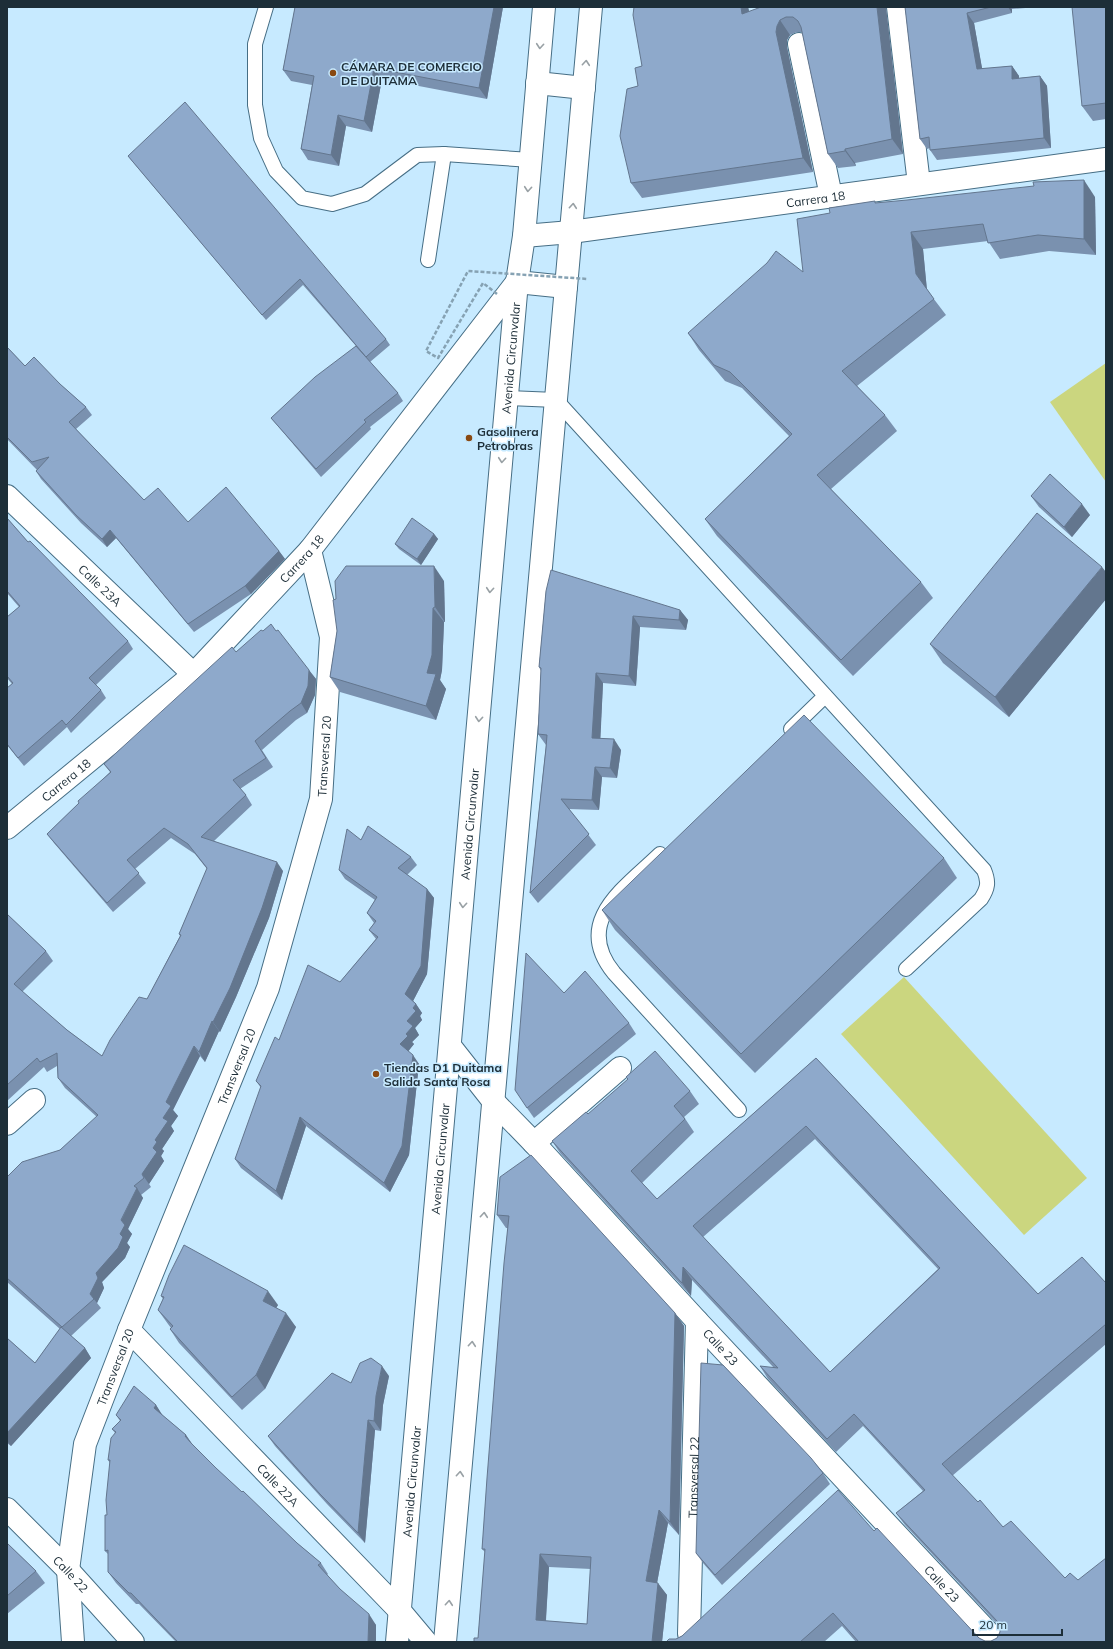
<svg xmlns="http://www.w3.org/2000/svg" width="1113" height="1649" font-family="Mulish,sans-serif">
  <rect width="100%" height="100%" fill="#c7eaff"/>
  <g fill="#cbd67f">
    <polygon points="1106,363 1106,482 1050,402"/>
    <polygon points="904,977 1087,1178 1024,1235 841,1034"/>
  </g>
  <g fill="none" stroke-linecap="round" stroke-linejoin="round">
    <defs>
      <g id="service">
        <polyline points="266,7 255,44 255,105 261,138 276,171 302,198 332,204 365,194 417,155 444,154 531,160"/>
        <polyline points="428,260 444,154"/>
        <path d="M507,398L556,400L984,870C989,882 988,888 981,899L906,969"/>
        <polyline points="791,729 825,696"/>
        <path d="M660,854C625,888 572,921 614,973L739,1110"/>
      </g>
      <g id="minor">
        <polyline points="898,7 919,184"/>
        <polyline points="799,44 831,196"/>
        <path id="s1" d="M524,236L571,232L1106,159"/>
        <path id="s2" d="M7,496L185,666L192,676"/>
        <path id="s3" d="M7,828L192,676L310,550L517,282L566,287"/>
        <path id="s4" d="M450,1046L494,1102L534,1143L697,1321L997,1642"/>
        <polyline points="7,1124 34,1100"/>
        <polyline points="534,1143 620,1068"/>
        <path id="s5" d="M129,1330L400,1611L426,1642"/>
        <path id="s6" d="M7,1509L68,1570L133,1642"/>
        <path id="s7" d="M689,1634L697,1321"/>
        <path id="s8" d="M73,1642L68,1570L85,1444L129,1330L268,988L321,799L331,637L310,550"/>
      </g>
      <g id="trunk">
        <polyline points="537,83 584,88"/>
        <path id="s9" d="M397,1642L517,282L524,236L544,7"/>
        <polyline points="445,1642 591,7"/>
      </g>
    </defs>
    <use href="#service" stroke="#466e85" stroke-width="16"/>
    <use href="#minor" stroke="#466e85" stroke-width="24"/>
    <use href="#trunk" stroke="#466e85" stroke-width="24"/>
    <use href="#service" stroke="#fff" stroke-width="14"/>
    <use href="#minor" stroke="#fff" stroke-width="22"/>
    <use href="#trunk" stroke="#fff" stroke-width="22"/>
    <polyline stroke="#86a2b3" stroke-width="2.5" stroke-dasharray="4 2" stroke-linecap="butt" points="497,294 483,283 438,358 426,351 468,271 588,279"/>
  </g>
  <g fill="#7a91af" fill-rule="evenodd">
    <polygon points="295,7 503,7 487,99 382,79 372,132 346,126 339,166 308,160 301,149 312,85 291,81 283,70"/>
    <polygon points="634,7 748,7 749,11 886,8 903,154 855,163 856,166 838,168 828,154 802,32 797,32 790,35 787,40 787,47 813,172 642,198 631,183 638,86 642,66"/>
    <polygon points="905,7 1038,7 1012,9 1012,13 974,23 982,69 1012,66 1019,76 1019,78 1040,76 1047,86 1051,148 937,160 930,150 930,148 927,149 920,139"/>
    <polygon points="1106,7 1106,119 1093,121 1082,106"/>
    <polygon points="128,156 386,339 390,345 370,362 398,393 403,401 370,427 371,429 321,477 277,425 271,418 356,346 303,285 266,320 132,161"/>
    <polygon points="1095,197 1096,255 1049,251 1000,259 988,241 923,249 927,290 946,315 857,386 885,415 897,431 831,489 921,582 933,598 853,676 717,536 705,519 789,436 742,388 725,381 699,350 688,333 803,272 830,213 876,203"/>
    <polygon points="7,347 25,366 60,384 86,407 92,415 76,429 144,500 188,522 279,551 285,559 251,594 194,632 116,538 107,547 81,523 41,479 36,471 37,470 7,439"/>
    <polygon points="1031,496 1090,515 1072,537 1039,507"/>
    <polygon points="7,518 28,542 128,641 133,649 96,685 101,690 106,698 71,733 67,727 24,766 7,745 7,688 12,684 7,678 7,617 19,607 7,593"/>
    <polygon points="434,534 438,539 421,565 399,549 395,544"/>
    <polygon points="1106,572 1106,599 1009,717 943,663 930,644"/>
    <polygon points="444,581 445,622 444,622 442,670 440,680 446,689 436,720 340,692 330,677 337,631"/>
    <polygon points="546,591 680,610 688,620 686,630 640,627 636,686 603,683 600,739 621,750 617,778 602,777 599,810 569,809 596,845 538,903 530,893 546,745 538,734 541,671 539,667"/>
    <polygon points="263,631 276,631 316,679 315,695 307,713 296,720 262,750 273,767 240,789 246,795 252,805 214,841 283,871 269,918 236,997 220,1032 219,1031 205,1062 200,1056 173,1110 178,1116 171,1126 174,1131 162,1149 164,1151 161,1156 164,1161 149,1184 151,1187 141,1195 143,1198 128,1229 132,1234 127,1243 130,1247 125,1258 102,1282 104,1288 97,1303 101,1308 71,1336 85,1348 91,1358 11,1446 7,1443 7,1338 35,1363 60,1329 7,1282 7,1177 60,1150 97,1117 65,1088 58,1078 57,1066 47,1072 44,1067 7,1101 7,914 46,951 53,961 22,992 67,1030 102,1056 147,999 180,936 179,934 207,869 195,854 171,838 135,869 146,883 113,912 54,843 47,834 79,803 110,772 104,764 236,652"/>
    <polygon points="361,840 411,857 417,865 407,875 427,889 434,898 427,974 413,1001 416,1004 422,1013 420,1016 422,1020 415,1028 419,1035 412,1042 414,1044 408,1051 419,1064 409,1155 390,1192 306,1126 282,1200 241,1168 235,1159 261,1088 256,1081 279,1040 340,982 376,939 369,930 374,923 367,913 375,900 345,879 339,870"/>
    <polygon points="944,858 957,878 755,1073 615,930 602,910"/>
    <polygon points="564,993 629,1023 636,1034 534,1118 527,1108"/>
    <path d="M816,1058L1038,1294L1106,1283V1344L952,1476L1003,1527L1065,1578L1078,1580L1106,1642H856L842,1626L824,1642H666L676,1639L874,1531L979,1638L985,1641H991L997,1638L1000,1632V1627L905,1525L896,1513L923,1491L863,1426L836,1452L768,1379L760,1366L774,1368L692,1280L691,1296L560,1153L552,1141L588,1114L690,1091L699,1104L684,1117L694,1132L642,1183L657,1199ZM815,1139L938,1269L830,1372L703,1237Z"/>
    <path d="M500,1177L675,1313L684,1326L679,1535L668,1523L657,1583L667,1595L662,1642L478,1638L485,1552L482,1549L508,1228H506L497,1215ZM549,1567L591,1569L587,1624L546,1621Z"/>
    <polygon points="161,1296 278,1305 276,1308 296,1327 265,1389 242,1410 179,1343 170,1329 171,1328 168,1324 158,1310 163,1299"/>
    <polygon points="389,1376 383,1405 381,1431 375,1430 365,1543 327,1504 275,1446 268,1436 351,1383"/>
    <polygon points="156,1405 162,1415 186,1435 193,1445 216,1468 297,1543 321,1563 328,1574 327,1575 340,1589 376,1625 376,1642 176,1642 139,1604 136,1604 116,1583 108,1572 108,1554 105,1551 110,1463 108,1460 115,1433 112,1429 120,1421 116,1415"/>
    <polygon points="823,1473 830,1484 722,1585 703,1563 696,1553"/>
    <polygon points="7,1543 36,1571 45,1583 7,1614"/>
  </g>
  <g fill="#63768e">
    <polygon points="494,7 503,7 487,99 479,88"/>
    <polygon points="741,7 748,7 753,28 742,14"/>
    <polygon points="877,7 886,7 903,154 892,139"/>
    <polygon points="1008,7 1010,7 1012,9 1012,13"/>
    <polygon points="967,13 974,23 984,79 977,69"/>
    <polygon points="780,20 790,35 787,40 787,47 813,172 803,158 776,32 777,26"/>
    <polygon points="1012,66 1019,76 1019,89 1012,79"/>
    <polygon points="374,68 382,79 372,132 364,121"/>
    <polygon points="1040,76 1047,86 1051,148 1044,138"/>
    <polygon points="338,115 346,126 339,166 331,155"/>
    <polygon points="845,149 855,163 856,166 845,151"/>
    <polygon points="1084,180 1095,197 1096,255 1084,239"/>
    <polygon points="911,232 923,249 927,291 916,274"/>
    <polygon points="1082,504 1090,515 1072,537 1064,527"/>
    <polygon points="110,530 116,538 107,547 102,539"/>
    <polygon points="434,534 438,539 421,565 417,559"/>
    <polygon points="279,551 285,559 251,594 245,586"/>
    <polygon points="434,566 444,581 445,622 435,607"/>
    <polygon points="1102,567 1106,572 1106,599 1009,717 995,697"/>
    <polygon points="433,608 444,622 442,670 440,680 446,689 436,720 426,706 427,673"/>
    <polygon points="680,610 688,620 686,630 679,620"/>
    <polygon points="633,616 640,627 636,686 629,676"/>
    <polygon points="309,670 316,679 315,695 307,713 301,703"/>
    <polygon points="596,673 603,683 600,748 592,738"/>
    <polygon points="614,739 621,750 617,778 610,768"/>
    <polygon points="595,767 602,777 599,810 592,800"/>
    <polygon points="277,862 283,871 269,918 236,997 220,1032 213,1022"/>
    <polygon points="427,889 434,898 427,974 412,1003 405,994"/>
    <polygon points="416,1004 422,1013 420,1016 422,1020 415,1028 419,1035 412,1042 414,1044 407,1053 400,1044 406,1034 407,1021 413,1008"/>
    <polygon points="212,1021 219,1031 205,1062 199,1052"/>
    <polygon points="194,1046 200,1056 173,1110 178,1116 171,1126 174,1131 162,1149 164,1151 161,1156 164,1161 149,1184 151,1187 142,1174 163,1118 166,1102"/>
    <polygon points="413,1055 419,1064 409,1155 390,1192 384,1183"/>
    <polygon points="300,1117 306,1126 282,1200 276,1191"/>
    <polygon points="137,1188 143,1198 128,1229 132,1234 127,1243 130,1247 125,1258 102,1282 104,1288 97,1303 90,1294 96,1273"/>
    <polygon points="683,1267 692,1280 691,1296 682,1283"/>
    <polygon points="268,1291 278,1305 272,1315 263,1301"/>
    <polygon points="286,1313 296,1327 265,1389 256,1375"/>
    <polygon points="675,1313 684,1326 679,1535 670,1522"/>
    <polygon points="85,1348 91,1358 11,1446 7,1441 7,1433"/>
    <polygon points="382,1366 389,1376 383,1405 381,1431 374,1421 376,1396"/>
    <polygon points="156,1405 163,1416 154,1408"/>
    <polygon points="368,1420 375,1430 365,1543 358,1533"/>
    <polygon points="186,1435 193,1446 185,1436"/>
    <polygon points="659,1510 668,1523 655,1594 646,1581"/>
    <polygon points="540,1554 549,1567 545,1633 536,1620"/>
    <polygon points="658,1583 667,1595 662,1642 652,1642"/>
    <polygon points="369,1614 376,1625 376,1642 368,1642"/>
  </g>
  <g fill="#8ea9cb" stroke="#63768e" fill-rule="evenodd">
    <polygon points="295,7 494,7 479,88 374,68 364,121 338,115 331,155 301,149 314,76 283,70"/>
    <polygon points="634,7 741,7 742,14 761,7 877,7 892,139 845,149 845,151 828,154 801,27 798,21 793,17 786,17 780,20 777,26 776,32 803,158 631,183 620,136 627,89 638,86 635,68 642,66 633,15"/>
    <polygon points="905,7 991,7 967,13 977,69 1012,66 1012,79 1040,76 1044,138 930,150 929,137 920,139"/>
    <polygon points="1072,7 1106,7 1106,103 1082,106"/>
    <polygon points="185,102 386,339 366,357 300,279 262,315 128,156"/>
    <polygon points="1084,180 1084,239 1038,235 988,243 983,224 911,232 916,274 934,299 842,371 885,415 817,475 921,582 841,660 705,519 792,434 730,372 714,365 688,333 767,263 776,251 803,272 797,219 830,213 829,208 875,201 875,203 907,200 1034,186 1033,182"/>
    <polygon points="356,346 398,393 364,420 366,422 316,469 271,418 315,377"/>
    <polygon points="7,347 25,366 34,357 60,384 86,407 69,422 144,500 158,488 188,522 226,487 279,551 245,586 188,624 110,530 102,539 76,515 36,471 49,457 32,462 7,437"/>
    <polygon points="1050,474 1082,504 1064,527 1031,496"/>
    <polygon points="1037,513 1102,567 995,697 930,644"/>
    <polygon points="7,518 28,542 30,541 128,641 89,678 101,690 66,725 62,720 18,758 7,744 7,688 13,683 7,676 7,617 20,606 7,591"/>
    <polygon points="412,518 434,534 417,559 395,544"/>
    <polygon points="346,566 434,566 435,607 433,608 432,655 427,673 436,674 426,706 330,677 337,631 333,600 336,599 335,581"/>
    <polygon points="551,570 680,610 679,620 633,616 629,676 596,673 592,738 614,739 610,768 595,767 592,800 561,799 589,834 530,893 546,748 547,735 538,734 541,668 539,667 546,591"/>
    <polygon points="271,624 276,631 278,630 309,670 308,686 301,703 290,711 255,741 266,758 233,780 246,795 201,837 277,862 262,908 230,988 213,1022 212,1021 199,1052 194,1046 166,1102 171,1106 163,1118 168,1121 155,1140 157,1142 153,1148 157,1152 142,1174 144,1178 134,1186 137,1188 121,1220 125,1225 120,1234 123,1237 118,1248 96,1273 98,1278 90,1294 94,1299 62,1327 7,1278 7,1177 22,1162 60,1150 98,1115 58,1078 57,1053 40,1062 37,1058 7,1085 7,914 46,951 14,984 67,1030 102,1056 110,1040 139,997 147,999 181,935 179,934 207,868 188,844 164,828 127,860 139,873 107,903 47,834 79,803 78,801 111,772 104,764 232,647 236,652 261,630 263,631"/>
    <polygon points="804,715 944,858 741,1054 602,910"/>
    <polygon points="368,826 411,857 398,868 427,889 421,966 405,994 416,1004 413,1008 416,1011 407,1021 413,1026 406,1034 408,1036 400,1044 413,1055 402,1146 384,1183 300,1117 276,1191 235,1159 261,1086 256,1081 275,1037 279,1040 308,965 340,982 378,937 369,930 376,921 367,913 377,897 339,870 347,829 361,840"/>
    <polygon points="526,953 564,993 585,971 629,1023 527,1108 515,1090"/>
    <path d="M655,1051L690,1091L674,1106L685,1119L631,1171L657,1199L816,1058L1038,1294L1082,1257L1106,1283V1324L942,1464L978,1502L980,1500L1003,1527L1011,1521L1065,1578L1070,1573L1078,1580L1106,1558V1642H859L833,1613L800,1642H666L669,1639H676L682,1636L838,1490L874,1531L877,1528L979,1638L985,1641H991L997,1638L1000,1632V1626L997,1621L896,1513L925,1490L854,1414L827,1439L760,1366L778,1368L683,1267L682,1283L552,1141L586,1112L588,1114L628,1079L626,1077ZM806,1126L940,1268L830,1372L693,1226Z"/>
    <path d="M531,1155L675,1313L670,1522L659,1510L646,1581L658,1583L652,1642H474V1638H478L485,1549H482L487,1478L504,1263L509,1216L497,1215L500,1177ZM540,1554L591,1557L587,1624L536,1620Z"/>
    <polygon points="184,1245 268,1291 263,1301 286,1313 256,1375 232,1397 170,1329 173,1326 158,1310 164,1297 161,1296 169,1275"/>
    <polygon points="61,1327 85,1348 7,1433 7,1338 35,1363"/>
    <polygon points="371,1358 382,1366 376,1396 374,1421 368,1420 358,1533 320,1494 268,1436 332,1373 351,1383 360,1363"/>
    <polygon points="701,1363 723,1365 811,1458 823,1473 715,1575 696,1553"/>
    <polygon points="134,1386 156,1405 154,1408 186,1435 185,1436 191,1443 216,1468 242,1492 243,1491 297,1543 321,1563 318,1565 340,1589 369,1614 368,1642 178,1642 131,1593 129,1593 108,1572 108,1550 105,1551 105,1515 107,1515 106,1500 110,1460 108,1460 111,1438 116,1432 112,1429 121,1420 116,1415"/>
    <polygon points="7,1543 36,1571 7,1596"/>
  </g>
  <defs><path id="oneway-chevron" d="M-2-3.5L2.5 0L-2 3.5" fill="none" stroke-width="1.6" stroke-linecap="round" stroke-linejoin="round"/></defs>
  <g stroke="#99a1a5">
    <use href="#oneway-chevron" transform="translate(540 46) rotate(95)"/>
    <use href="#oneway-chevron" transform="translate(586 63) rotate(-85)"/>
    <use href="#oneway-chevron" transform="translate(528 189) rotate(95)"/>
    <use href="#oneway-chevron" transform="translate(573 206) rotate(-85)"/>
    <use href="#oneway-chevron" transform="translate(502 460) rotate(95)"/>
    <use href="#oneway-chevron" transform="translate(490 590) rotate(95)"/>
    <use href="#oneway-chevron" transform="translate(479 719) rotate(95)"/>
    <use href="#oneway-chevron" transform="translate(463 905) rotate(95)"/>
    <use href="#oneway-chevron" transform="translate(484 1215) rotate(-85)"/>
    <use href="#oneway-chevron" transform="translate(472 1344) rotate(-85)"/>
    <use href="#oneway-chevron" transform="translate(460 1474) rotate(-85)"/>
    <use href="#oneway-chevron" transform="translate(449 1603) rotate(-85)"/>
  </g>
  <g fill="#894912" stroke="#c7eaff" stroke-width="1.5">
    <circle cx="333" cy="73" r="4"/>
    <circle cx="469" cy="438" r="4"/>
    <circle cx="376" cy="1074" r="4"/>
  </g>
  <g text-anchor="middle" dominant-baseline="central" stroke-width="3" stroke-linejoin="round" paint-order="stroke">
    <g font-size="12" font-weight="bold" fill="#1d2e38" stroke="#c7eaff" text-anchor="start">
      <text x="341" y="66">CÁMARA DE COMERCIO<tspan x="341" dy="14">DE DUITAMA</tspan></text>
      <text x="477" y="431">Gasolinera<tspan x="477" dy="14">Petrobras</tspan></text>
      <text x="384" y="1067">Tiendas D1 Duitama<tspan x="384" dy="14">Salida Santa Rosa</tspan></text>
    </g>
    <g font-size="12" fill="#1d2e38" stroke="#c7eaff">
      <text stroke="none"><textPath href="#s1" startOffset="294">Carrera 18</textPath></text>
      <text stroke="none"><textPath href="#s9" startOffset="1289">Avenida Circunvalar</textPath></text>
      <text stroke="none"><textPath href="#s3" startOffset="400">Carrera 18</textPath></text>
      <text stroke="none"><textPath href="#s2" startOffset="129">Calle 23A</textPath></text>
      <text stroke="none"><textPath href="#s8" startOffset="930">Transversal 20</textPath></text>
      <text stroke="none"><textPath href="#s3" startOffset="76">Carrera 18</textPath></text>
      <text stroke="none"><textPath href="#s9" startOffset="821">Avenida Circunvalar</textPath></text>
      <text stroke="none"><textPath href="#s8" startOffset="606">Transversal 20</textPath></text>
      <text stroke="none"><textPath href="#s9" startOffset="485">Avenida Circunvalar</textPath></text>
      <text stroke="none"><textPath href="#s4" startOffset="405">Calle 23</textPath></text>
      <text stroke="none"><textPath href="#s8" startOffset="282">Transversal 20</textPath></text>
      <text stroke="none"><textPath href="#s7" startOffset="157">Transversal 22</textPath></text>
      <text stroke="none"><textPath href="#s9" startOffset="161">Avenida Circunvalar</textPath></text>
      <text stroke="none"><textPath href="#s5" startOffset="215">Calle 22A</textPath></text>
      <text stroke="none"><textPath href="#s6" startOffset="91">Calle 22</textPath></text>
      <text stroke="none"><textPath href="#s4" startOffset="729">Calle 23</textPath></text>
    </g>
  </g>
  <rect width="1113" height="1649" fill="none" stroke="#1d2e38" stroke-width="16"/>
  <path d="M973 1629v6h89v-6" fill="none" stroke="#1d2e38" stroke-width="2"/>
  <text x="979" y="1629" font-size="12" fill="#1d2e38" stroke="#c7eaff" stroke-width="3" paint-order="stroke">20 m</text>
</svg>
